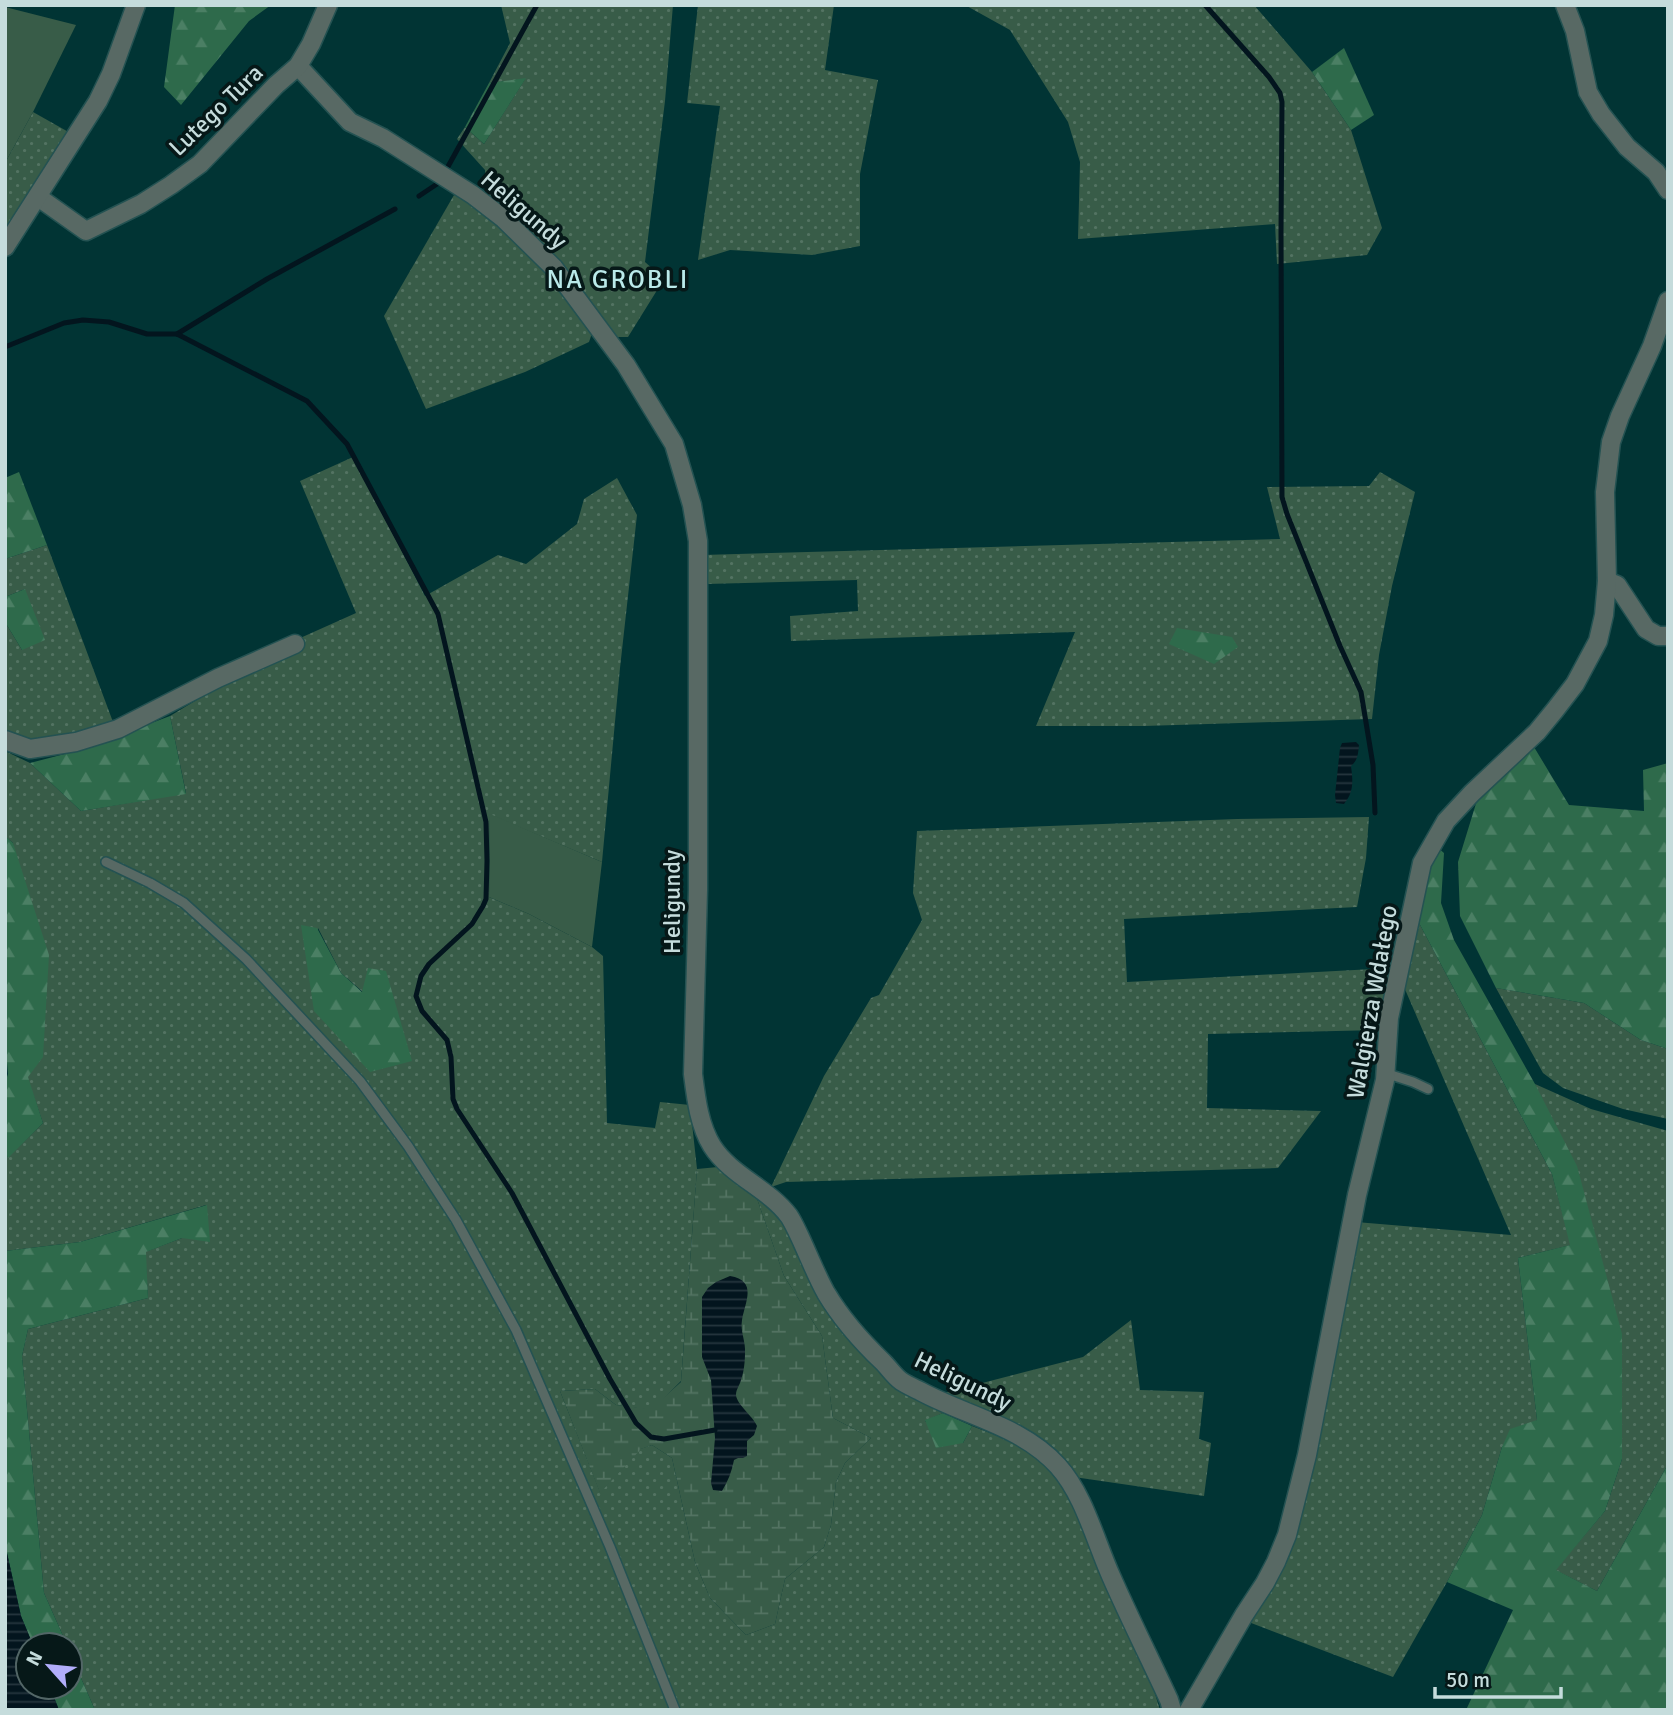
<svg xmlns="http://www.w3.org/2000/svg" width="1673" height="1715" font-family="Signika,sans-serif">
  <defs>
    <pattern id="grass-dots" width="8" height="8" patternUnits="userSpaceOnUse" patternTransform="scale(1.75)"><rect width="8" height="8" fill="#385c48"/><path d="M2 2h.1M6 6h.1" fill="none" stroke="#537362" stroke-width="1.8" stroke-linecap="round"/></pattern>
    <pattern id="forest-firs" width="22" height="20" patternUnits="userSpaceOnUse" patternTransform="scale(1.75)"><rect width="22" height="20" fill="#2e6a4b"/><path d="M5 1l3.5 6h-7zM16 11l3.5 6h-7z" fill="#4b7f64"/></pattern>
    <pattern id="wetland-marsh" width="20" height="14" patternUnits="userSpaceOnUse" patternTransform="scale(1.75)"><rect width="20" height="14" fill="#385c48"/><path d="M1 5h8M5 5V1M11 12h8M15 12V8" fill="none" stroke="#537362"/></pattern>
    <pattern id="water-rules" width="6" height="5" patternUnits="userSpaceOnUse" patternTransform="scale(1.75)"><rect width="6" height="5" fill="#03151e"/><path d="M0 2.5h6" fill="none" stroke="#26363e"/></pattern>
  </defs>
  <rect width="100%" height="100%" fill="#013434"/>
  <g fill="url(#grass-dots)" fill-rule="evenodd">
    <polygon points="501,5 673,5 665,101 645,262 664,279 628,337 616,337 535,237 486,196 485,170 457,139 465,127 484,144 525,79 489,83 510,43"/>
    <polygon points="698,5 834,5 825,70 878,80 860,174 860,246 812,255 730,250 698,260 720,106 687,103"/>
    <polygon points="965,5 1254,5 1312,72 1351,130 1382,228 1367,255 1277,264 1275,224 1078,239 1080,162 1068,122 1010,30"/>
    <polygon points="33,112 72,134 5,238 5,163"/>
    <polygon points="454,195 468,201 529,246 593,330 589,342 525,372 426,409 384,316"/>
    <path d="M353,457L425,596L498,555L526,564L577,524L584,499L617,478L637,515L620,668L602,862L490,815L489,897L529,914L592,947L603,956L607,1123L655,1128L660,1102L690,1105L697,1169L681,1381L652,1410L616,1405L595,1389L560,1391L600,1492L640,1449L652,1445L672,1458L695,1562L710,1598L746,1635L775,1624L785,1579L824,1547L831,1525L836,1482L845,1463L871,1438L833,1418L822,1336L784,1276L755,1193L786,1225L903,1392L943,1413L925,1421L963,1443L972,1426L1016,1443L1040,1458L1056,1476L1074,1505L1098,1570L1146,1664L1160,1710H95L70,1653V1645H67L44,1593L22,1356L28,1329L148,1298L145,1252L182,1238L206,1205L80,1242L5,1251V1150L8,1157L43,1123L27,1077L13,843L5,836V751L30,763L81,811L186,793L170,716L298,639L356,613L300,481ZM318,928L341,973L363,992L314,1011Z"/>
    <polygon points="1380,472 1415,492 1392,586 1379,655 1372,719 1144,726 1036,726 1075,632 791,641 790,616 858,611 857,580 706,584 702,555 1280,539 1267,487 1369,486"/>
    <polygon points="47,545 113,722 72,737 32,743 5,733 5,622 22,650 25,589 5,597 5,559"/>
    <polygon points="1369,817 1366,858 1357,907 1124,919 1127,982 1392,968 1380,1030 1208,1034 1207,1108 1321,1111 1278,1168 786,1182 771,1187 824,1076 871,998 879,995 922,920 913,893 917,831 1237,819"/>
    <polygon points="1418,921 1552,1174 1571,1245 1518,1258 1537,1420 1502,1447 1482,1515 1447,1582 1393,1677 1246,1621 1271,1586 1356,1222 1511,1235 1404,987"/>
    <polygon points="1496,988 1584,1003 1641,1040 1668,1049 1668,1119 1623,1109 1563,1088 1543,1073"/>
    <polygon points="1535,1084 1591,1109 1668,1131 1668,1464 1597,1591 1555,1570 1605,1511 1622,1459"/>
    <polygon points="1131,1320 1140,1390 1204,1392 1199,1439 1211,1443 1204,1496 1074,1477 932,1396 1083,1357"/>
  </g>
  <g fill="url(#forest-firs)">
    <polygon points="175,5 271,5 249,21 181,105 164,87"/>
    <polygon points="1344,48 1374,115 1351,130 1312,72"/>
    <polygon points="526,78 484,144 465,127 489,83"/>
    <polygon points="19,472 47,545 5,559 5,478"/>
    <polygon points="25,589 45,640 22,650 5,622 5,597"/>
    <polygon points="1177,628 1232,637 1238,647 1214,664 1169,644"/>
    <polygon points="170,716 186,794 81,811 30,763 80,750"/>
    <polygon points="1534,747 1569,805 1644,811 1643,770 1668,763 1668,1049 1641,1040 1584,1003 1496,988 1460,916 1458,862 1478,797"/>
    <polygon points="5,836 13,843 49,955 43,1057 28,1077 43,1123 8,1158 5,1150 5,1083 8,1074 5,1041"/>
    <polygon points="1437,847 1444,853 1441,903 1454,940 1535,1084 1577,1166 1622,1334 1622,1459 1605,1511 1556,1570 1597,1591 1668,1464 1668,1710 1466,1710 1513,1610 1447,1582 1482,1515 1502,1447 1510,1429 1537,1420 1518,1258 1570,1245 1552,1174 1418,921 1423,888"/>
    <polygon points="301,925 317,928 341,973 362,992 368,968 386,971 412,1061 370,1072 314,1011"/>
    <polygon points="207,1205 210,1242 182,1238 146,1252 148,1298 28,1329 22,1356 44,1593 67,1645 33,1645 21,1616 5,1544 5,1251 80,1242"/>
    <polygon points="943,1413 972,1426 963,1443 936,1448 925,1420"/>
    <polygon points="70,1653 95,1710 59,1710 50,1687 70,1687"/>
  </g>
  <polygon fill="url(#wetland-marsh)" points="718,1167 755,1193 784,1276 822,1336 833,1418 871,1438 845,1463 836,1482 831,1525 824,1547 785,1579 775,1624 746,1635 710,1598 695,1562 672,1458 652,1445 641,1449 600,1493 560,1391 595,1389 616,1405 651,1409 681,1382 697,1169"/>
  <g fill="#385c48">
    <polygon points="5,7 76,25 33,112 5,163"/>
    <polygon points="490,814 602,862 592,947 529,914 489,897"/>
  </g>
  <g fill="url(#water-rules)">
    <path d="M1356,742L1359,745C1358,754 1358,760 1351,766C1353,781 1354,792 1344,804L1336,803L1335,795L1340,748L1342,743Z"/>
    <path d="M730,1276C758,1281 745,1302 742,1320C740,1331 746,1342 745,1353C745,1361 744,1372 741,1380C740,1385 736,1389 736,1395C737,1405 753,1416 757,1426L754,1435L747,1441V1456L743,1458H738L734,1460C732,1471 728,1481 722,1491L713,1490L711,1483L715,1438L711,1380L702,1357V1297L708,1288L716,1282Z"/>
    <polygon points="5,1544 21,1616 33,1645 28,1645 28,1687 50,1687 59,1710 5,1710"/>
  </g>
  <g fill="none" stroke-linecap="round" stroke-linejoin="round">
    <g stroke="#03151e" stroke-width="5">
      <polyline points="1205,5 1269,77 1280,93 1282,102 1281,232 1282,497 1287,514 1340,646 1361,692 1373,765 1375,813"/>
      <polyline points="445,172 537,5"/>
      <polyline points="419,196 440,182"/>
      <polyline points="177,334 267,279 395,209"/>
      <polyline points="5,347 64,323 83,320 109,322 147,334 177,334 307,401 347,444 438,614 486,822 487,861 486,899 483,906 472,924 429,964 421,976 416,996 422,1011 447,1040 451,1057 453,1099 457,1109 512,1193 610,1379 636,1423 651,1437 664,1439 715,1430"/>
    </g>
    <defs>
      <g id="service">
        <polyline points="106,862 150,883 184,903 246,959 360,1081 408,1146 456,1220 516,1330 610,1547 675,1710"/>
        <polyline points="1385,1073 1413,1082 1428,1089"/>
      </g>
      <g id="minor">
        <polyline points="1565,5 1575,31 1588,92 1601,114 1627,147 1656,172 1668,190"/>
        <path d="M298,66L350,122L383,138L473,195L504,219L554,268L626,365L674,444L692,505L698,541V890L693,1074C696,1098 699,1125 712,1146C731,1176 768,1188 789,1216C793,1222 796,1229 799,1235C808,1254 816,1275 826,1293C841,1318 862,1342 883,1362C889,1368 894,1376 901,1381C907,1385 914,1388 920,1391C966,1416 1022,1426 1058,1466C1084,1495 1095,1540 1111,1576C1129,1617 1150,1659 1169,1700L1172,1710"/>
        <polyline points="38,197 86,231 141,204 171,185 200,164 276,85 298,66 311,44 328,5"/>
        <polyline points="5,247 98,101 111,74 136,5"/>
        <polyline points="1607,581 1617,585 1646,629 1658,636 1668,636"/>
        <polyline points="5,740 30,749 76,742 118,729 218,678 295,644"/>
        <polyline points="1189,1710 1244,1615 1265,1583 1276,1562 1287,1535 1307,1455 1357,1195 1385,1080 1389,1018 1422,863 1446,821 1472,793 1537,732 1555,710 1575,684 1598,641 1604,615 1607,581 1605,492 1611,442 1620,416 1652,346 1668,301"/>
      </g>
    </defs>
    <use href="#service" stroke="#245252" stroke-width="12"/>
    <use href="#minor" stroke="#245252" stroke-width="21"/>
    <use href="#service" stroke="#586964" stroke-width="9"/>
    <use href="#minor" stroke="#586964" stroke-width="18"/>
  </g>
  <g text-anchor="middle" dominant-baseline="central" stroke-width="7" stroke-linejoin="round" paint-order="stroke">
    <g font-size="24" fill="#c5dcdc" stroke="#061818">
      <text transform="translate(216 110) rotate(-44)">Lutego Tura</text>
      <text transform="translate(524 210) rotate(41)">Heligundy</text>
      <text transform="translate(672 902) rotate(-90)">Heligundy</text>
      <text transform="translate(1372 1002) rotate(-80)">Walgierza Wdałego</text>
      <text transform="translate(963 1381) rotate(26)">Heligundy</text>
    </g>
    <g font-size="26" letter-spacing="2" fill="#baeaea" stroke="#061818">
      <text x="618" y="280">NA GROBLI</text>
    </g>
  </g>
  <rect width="1673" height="1715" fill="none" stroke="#c5dcdc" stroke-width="14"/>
  <g transform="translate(49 1666) rotate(297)"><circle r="33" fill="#061818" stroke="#526666" stroke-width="2"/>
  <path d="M0-5L12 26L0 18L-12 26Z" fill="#b1adfa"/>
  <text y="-10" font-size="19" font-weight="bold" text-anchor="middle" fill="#c5dcdc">N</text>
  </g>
  <path d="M1435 1687v10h126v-10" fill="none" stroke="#c5dcdc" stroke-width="3.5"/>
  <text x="1446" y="1687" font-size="21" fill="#c5dcdc" stroke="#061818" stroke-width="5" paint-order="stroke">50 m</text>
</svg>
